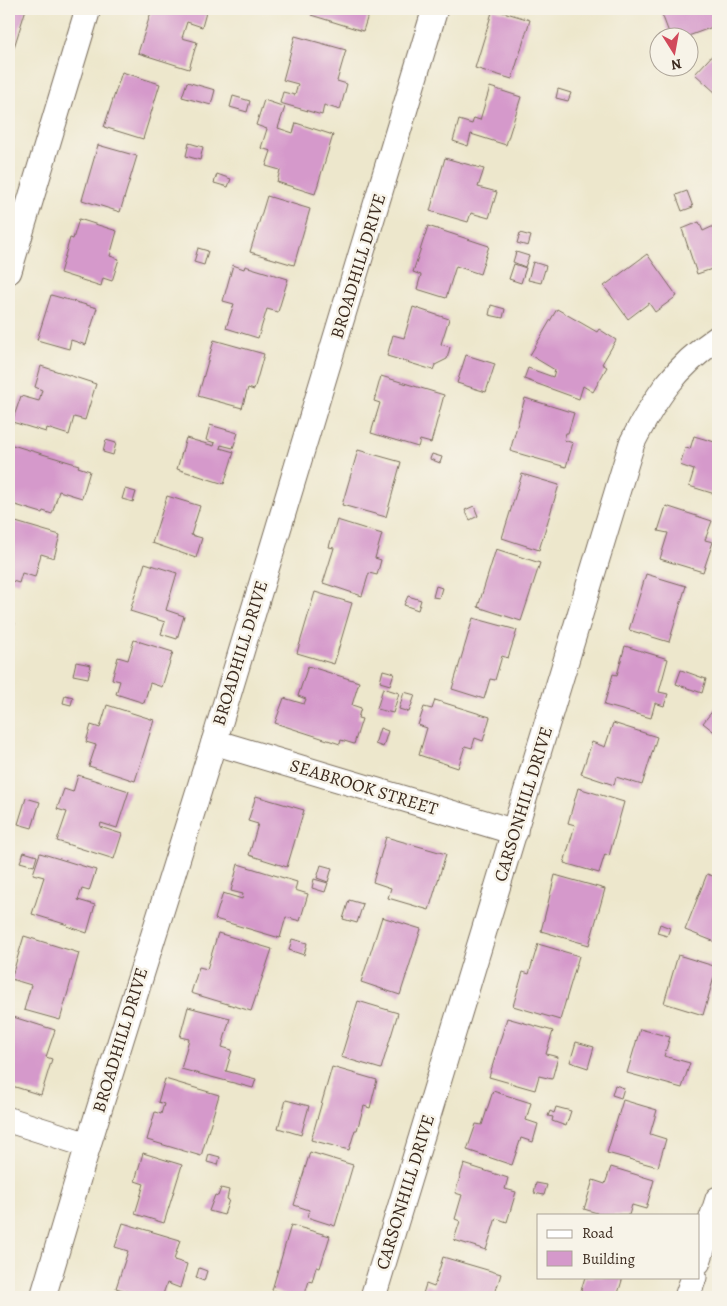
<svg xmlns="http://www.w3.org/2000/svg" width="727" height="1306" font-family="Alegreya,serif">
  <rect width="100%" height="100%" fill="#f7f3e8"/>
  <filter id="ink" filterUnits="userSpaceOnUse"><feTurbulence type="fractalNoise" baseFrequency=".02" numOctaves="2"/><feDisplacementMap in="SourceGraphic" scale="10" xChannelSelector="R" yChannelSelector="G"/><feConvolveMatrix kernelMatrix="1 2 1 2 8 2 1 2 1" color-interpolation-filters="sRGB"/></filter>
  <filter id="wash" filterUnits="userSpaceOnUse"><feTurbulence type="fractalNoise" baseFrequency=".0096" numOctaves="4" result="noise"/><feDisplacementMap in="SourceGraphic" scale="20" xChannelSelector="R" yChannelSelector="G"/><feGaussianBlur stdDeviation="1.12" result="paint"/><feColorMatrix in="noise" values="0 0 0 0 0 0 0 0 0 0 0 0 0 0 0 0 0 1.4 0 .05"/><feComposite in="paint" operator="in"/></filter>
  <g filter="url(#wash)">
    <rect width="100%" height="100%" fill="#ede7cc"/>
    <g id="blocks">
      <g fill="#d599cb">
        <polygon points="9,9 26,9 11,57 9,57"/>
        <polygon points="152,9 207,9 202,27 187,22 182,38 197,42 189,69 138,53"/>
        <polygon points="314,9 370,9 363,31 311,15"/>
        <polygon points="493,9 530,20 512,79 475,68"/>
        <polygon points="660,9 712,9 718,25 683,38 671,38"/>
        <polygon points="295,36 346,50 337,81 347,84 340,110 324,105 322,115 280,103 283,92 295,95 298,84 283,80"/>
        <polygon points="718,49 718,95 695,74"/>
        <polygon points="122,72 160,84 143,139 104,127"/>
        <polygon points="187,82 215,90 211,105 182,97"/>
        <polygon points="490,87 521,97 506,145 471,134 468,146 453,141 459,120 472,124 474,118 480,120"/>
        <polygon points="558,89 571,93 568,101 556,98"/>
        <polygon points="233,96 250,101 247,112 230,107"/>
        <polygon points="264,100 285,107 278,128 293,133 296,123 333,135 315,194 277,182 280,170 266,166 271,151 261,148 267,129 256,125"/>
        <polygon points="189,143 203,147 200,160 186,156"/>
        <polygon points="98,145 137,156 120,212 82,200"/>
        <polygon points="445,158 484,169 478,187 497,192 489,218 471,213 468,222 430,211"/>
        <polygon points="217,174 231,179 228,187 214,183"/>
        <polygon points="687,191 693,207 682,211 676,195"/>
        <polygon points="267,196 310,209 294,265 250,252"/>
        <polygon points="79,219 117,231 110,256 119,259 112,281 103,278 101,286 60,273 70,238 73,239"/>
        <polygon points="699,222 703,231 718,224 718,267 697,274 682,229"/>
        <polygon points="428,226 489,246 480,274 456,266 446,298 417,289 421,275 413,272"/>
        <polygon points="520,233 531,236 528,246 517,243"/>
        <polygon points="198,248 208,251 204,265 194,262"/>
        <polygon points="516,252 529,256 525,267 513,262"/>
        <polygon points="647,254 677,296 655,312 649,303 628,319 604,286"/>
        <polygon points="533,262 546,266 541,283 528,280"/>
        <polygon points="514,264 526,268 521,283 509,279"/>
        <polygon points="233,265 244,269 245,266 288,279 278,312 267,309 258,338 226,328 234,304 223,301"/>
        <polygon points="51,295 97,308 86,345 71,340 69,349 37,340"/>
        <polygon points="491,305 505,309 503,318 489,315"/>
        <polygon points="413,307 449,319 441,344 450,347 447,359 435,365 433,370 387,356 393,335 404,338"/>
        <polygon points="557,309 597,332 599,329 616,340 602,364 607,367 593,392 583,386 579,399 524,379 528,368 553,377 555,370 530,355"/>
        <polygon points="214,340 264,354 254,390 248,388 242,408 198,396"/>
        <polygon points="466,355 495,364 486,392 457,383"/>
        <polygon points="41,366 96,384 85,420 74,417 69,435 47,428 46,432 12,422 21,396 39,401 42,390 35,387"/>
        <polygon points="381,376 444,395 431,443 420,440 418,447 371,433 380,403 374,401"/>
        <polygon points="525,398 574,413 568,433 566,433 564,440 573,443 566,467 510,451"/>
        <polygon points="210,425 238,433 233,448 221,445 220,448 234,452 224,484 177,469 186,438 214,446 215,443 206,440"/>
        <polygon points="694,436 718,443 718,495 689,486 694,470 680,465 685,448 690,449"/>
        <polygon points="106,440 116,443 113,455 103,452"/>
        <polygon points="9,444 79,465 78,467 90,471 82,498 59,491 52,514 43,511 42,513 9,503"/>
        <polygon points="358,450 401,462 386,517 342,505"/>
        <polygon points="432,454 442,457 440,463 430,459"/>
        <polygon points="522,474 559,485 539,550 502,538"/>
        <polygon points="125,489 136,492 133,502 122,499"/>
        <polygon points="167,496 200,506 191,535 202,538 196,558 152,543"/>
        <polygon points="474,506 478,516 470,520 465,510"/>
        <polygon points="666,506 712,521 705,540 713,542 703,572 660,559 668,533 658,531"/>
        <polygon points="9,520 60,535 54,558 41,554 35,577 22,573 19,583 9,580"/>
        <polygon points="337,520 382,534 375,558 381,560 377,575 369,573 362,596 323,583 334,548 329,547"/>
        <polygon points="496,549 540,563 521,621 478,607"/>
        <polygon points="145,563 177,573 166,610 184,616 177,639 161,634 165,622 130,611"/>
        <polygon points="646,574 686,586 669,642 629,630"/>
        <polygon points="436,586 442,588 439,598 433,597"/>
        <polygon points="315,592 352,603 334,664 297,653"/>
        <polygon points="408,596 421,600 418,610 404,605"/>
        <polygon points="473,618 517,630 508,658 502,656 495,680 490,679 484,699 452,689"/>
        <polygon points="9,621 15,623 9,642"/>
        <polygon points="134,640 173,652 162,687 150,683 144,703 116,694 120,681 112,679 118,657 128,660"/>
        <polygon points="625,646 668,659 659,692 668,694 664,706 655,703 651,718 604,705 613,674 617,675"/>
        <polygon points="76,662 91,665 88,678 73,675"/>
        <polygon points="308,666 359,682 352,705 361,708 358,718 362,719 354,744 341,740 340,744 275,723 284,698 304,704 306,699 298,696"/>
        <polygon points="383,670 394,673 390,685 380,682"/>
        <polygon points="681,670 706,679 702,693 676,684"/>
        <polygon points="383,688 399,693 393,713 377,709"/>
        <polygon points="404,692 415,695 409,712 399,709"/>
        <polygon points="65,695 73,697 71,705 63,703"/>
        <polygon points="435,700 490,717 483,741 475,738 472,748 465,746 458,768 419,755 427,728 418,725 424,707 432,709"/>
        <polygon points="718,704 718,735 703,723"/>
        <polygon points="107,705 154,720 135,781 89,766 96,745 86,742 91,725 100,728"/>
        <polygon points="613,723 657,737 642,785 616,777 614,785 581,774 592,742 605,747"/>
        <polygon points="380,728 388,731 383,747 375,744"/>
        <polygon points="78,775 129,791 117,828 101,823 100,827 122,834 114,859 57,841 67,812 57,809 64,789 73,792"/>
        <polygon points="578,788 624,802 609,856 605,854 599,873 564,863 575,825 568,823"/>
        <polygon points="256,796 304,810 287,867 249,855 258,824 248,821"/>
        <polygon points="26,798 40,802 32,828 18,824"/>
        <polygon points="386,837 446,854 429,910 388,898 391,888 373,882"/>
        <polygon points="24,852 37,856 34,866 20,862"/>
        <polygon points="40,853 96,870 89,891 82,889 78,900 95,905 87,933 67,926 68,925 32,914 44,877 33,874"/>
        <polygon points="238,864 297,882 295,890 308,894 300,921 286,917 280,938 215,919 223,893 242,899 243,894 231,891"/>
        <polygon points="321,865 332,868 328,882 317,878"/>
        <polygon points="707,874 718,878 718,943 685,930"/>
        <polygon points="555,875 605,889 589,945 541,931"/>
        <polygon points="314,879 328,883 325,892 312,888"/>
        <polygon points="349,900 363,904 357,923 343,919"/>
        <polygon points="382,917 421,929 400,995 361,982"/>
        <polygon points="660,924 670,928 667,936 657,933"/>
        <polygon points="218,933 272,949 251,1011 191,993 199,967 207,969"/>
        <polygon points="24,936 79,953 60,1020 24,1010 31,985 11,979"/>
        <polygon points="292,939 307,943 304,955 289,950"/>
        <polygon points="538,944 579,956 560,1020 513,1006 523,972 529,974"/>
        <polygon points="678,955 717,967 703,1015 664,1003"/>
        <polygon points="358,1001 398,1013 381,1069 341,1057"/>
        <polygon points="188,1007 230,1018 222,1047 232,1050 226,1071 256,1079 253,1088 181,1069 189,1039 180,1037"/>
        <polygon points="10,1016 55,1030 46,1057 52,1059 41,1095 9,1085 9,1020"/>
        <polygon points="507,1018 553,1031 546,1054 558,1057 552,1079 539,1076 535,1090 489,1077"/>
        <polygon points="640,1029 670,1037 664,1056 690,1063 682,1088 627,1073"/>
        <polygon points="576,1042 594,1047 588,1068 570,1062"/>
        <polygon points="332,1067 377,1080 370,1108 364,1106 357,1130 355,1130 349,1150 311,1140"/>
        <polygon points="165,1079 219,1095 201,1156 147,1140 155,1112 161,1114 164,1104 158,1102"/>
        <polygon points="615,1085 624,1088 621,1098 612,1095"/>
        <polygon points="493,1091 531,1103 526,1120 538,1124 533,1142 521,1138 512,1165 467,1150 476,1124 482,1125"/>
        <polygon points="286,1100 309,1106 301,1135 278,1128"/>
        <polygon points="623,1100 657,1110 650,1134 666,1139 658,1167 607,1153"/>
        <polygon points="556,1107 571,1111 566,1126 552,1121 553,1117 548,1116 550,1111 554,1113"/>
        <polygon points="310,1152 353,1165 335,1226 307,1217 309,1210 294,1205"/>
        <polygon points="143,1153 182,1165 164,1223 135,1214 144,1184 135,1181"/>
        <polygon points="209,1154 220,1157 218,1165 207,1162"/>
        <polygon points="464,1164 508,1178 505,1189 516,1192 507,1222 496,1218 486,1250 454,1240 460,1221 455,1219 462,1195 455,1193"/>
        <polygon points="611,1167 654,1180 646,1209 632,1205 629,1215 597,1215 597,1213 584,1209 593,1180 605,1184"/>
        <polygon points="536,1183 547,1185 544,1195 534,1193"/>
        <polygon points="221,1188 229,1190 227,1199 229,1200 224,1215 209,1211 215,1195 218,1196"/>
        <polygon points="123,1223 180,1240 174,1260 187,1264 180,1288 167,1283 162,1297 145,1297 116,1288 128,1251 115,1247"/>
        <polygon points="291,1225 330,1236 320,1268 316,1267 312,1282 309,1281 304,1297 294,1297 272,1290"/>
        <polygon points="443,1257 501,1274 494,1297 422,1297 426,1284 434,1287"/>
        <polygon points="199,1268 207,1271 204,1281 196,1278"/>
        <polygon points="585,1277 623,1277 617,1297 579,1297"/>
      </g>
    </g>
  </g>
  <g filter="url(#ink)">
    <use href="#blocks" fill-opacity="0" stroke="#796c5b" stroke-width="1"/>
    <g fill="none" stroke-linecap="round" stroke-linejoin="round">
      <defs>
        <g id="minor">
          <polyline points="9,271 88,9"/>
          <polyline points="214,742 515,832"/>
          <polyline points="9,1120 88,1145"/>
          <polyline points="698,1262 718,1199"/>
          <polyline points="43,1297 88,1145 214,742 435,9"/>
          <path d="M373,1297L632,443C655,398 675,367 718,338"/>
          <polyline points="687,1297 694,1277"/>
        </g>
      </defs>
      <use href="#minor" stroke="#796c5b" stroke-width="27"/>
      <use href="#minor" stroke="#fff" stroke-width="25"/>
    </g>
  </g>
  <g text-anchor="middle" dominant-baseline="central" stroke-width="5" stroke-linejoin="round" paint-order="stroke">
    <g font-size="18" fill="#3b2a1e" stroke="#f7f3e8">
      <text transform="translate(358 266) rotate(-73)">BROADHILL DRIVE</text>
      <text transform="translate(240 653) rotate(-73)">BROADHILL DRIVE</text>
      <text transform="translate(364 787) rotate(17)">SEABROOK STREET</text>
      <text transform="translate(523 804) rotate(-73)">CARSONHILL DRIVE</text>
      <text transform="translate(120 1040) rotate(-73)">BROADHILL DRIVE</text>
      <text transform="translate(405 1192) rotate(-73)">CARSONHILL DRIVE</text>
    </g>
  </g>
  <rect width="727" height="1306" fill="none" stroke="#f7f3e8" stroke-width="30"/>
  <rect x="537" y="1214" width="162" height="65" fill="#f7f3e8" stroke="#aca397"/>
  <rect x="547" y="1230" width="25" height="8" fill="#ffffff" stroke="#aca397"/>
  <text x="582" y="1238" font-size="15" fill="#3b2a1e">Road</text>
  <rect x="547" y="1251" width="25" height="15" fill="#d599cb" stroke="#aca397"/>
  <text x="582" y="1264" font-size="15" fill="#3b2a1e">Building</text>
  <g transform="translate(674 52) rotate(169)"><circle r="24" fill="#f7f3e8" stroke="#aca397"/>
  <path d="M0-4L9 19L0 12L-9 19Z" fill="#d1495b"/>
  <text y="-8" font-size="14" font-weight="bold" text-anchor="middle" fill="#3b2a1e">N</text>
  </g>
</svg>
